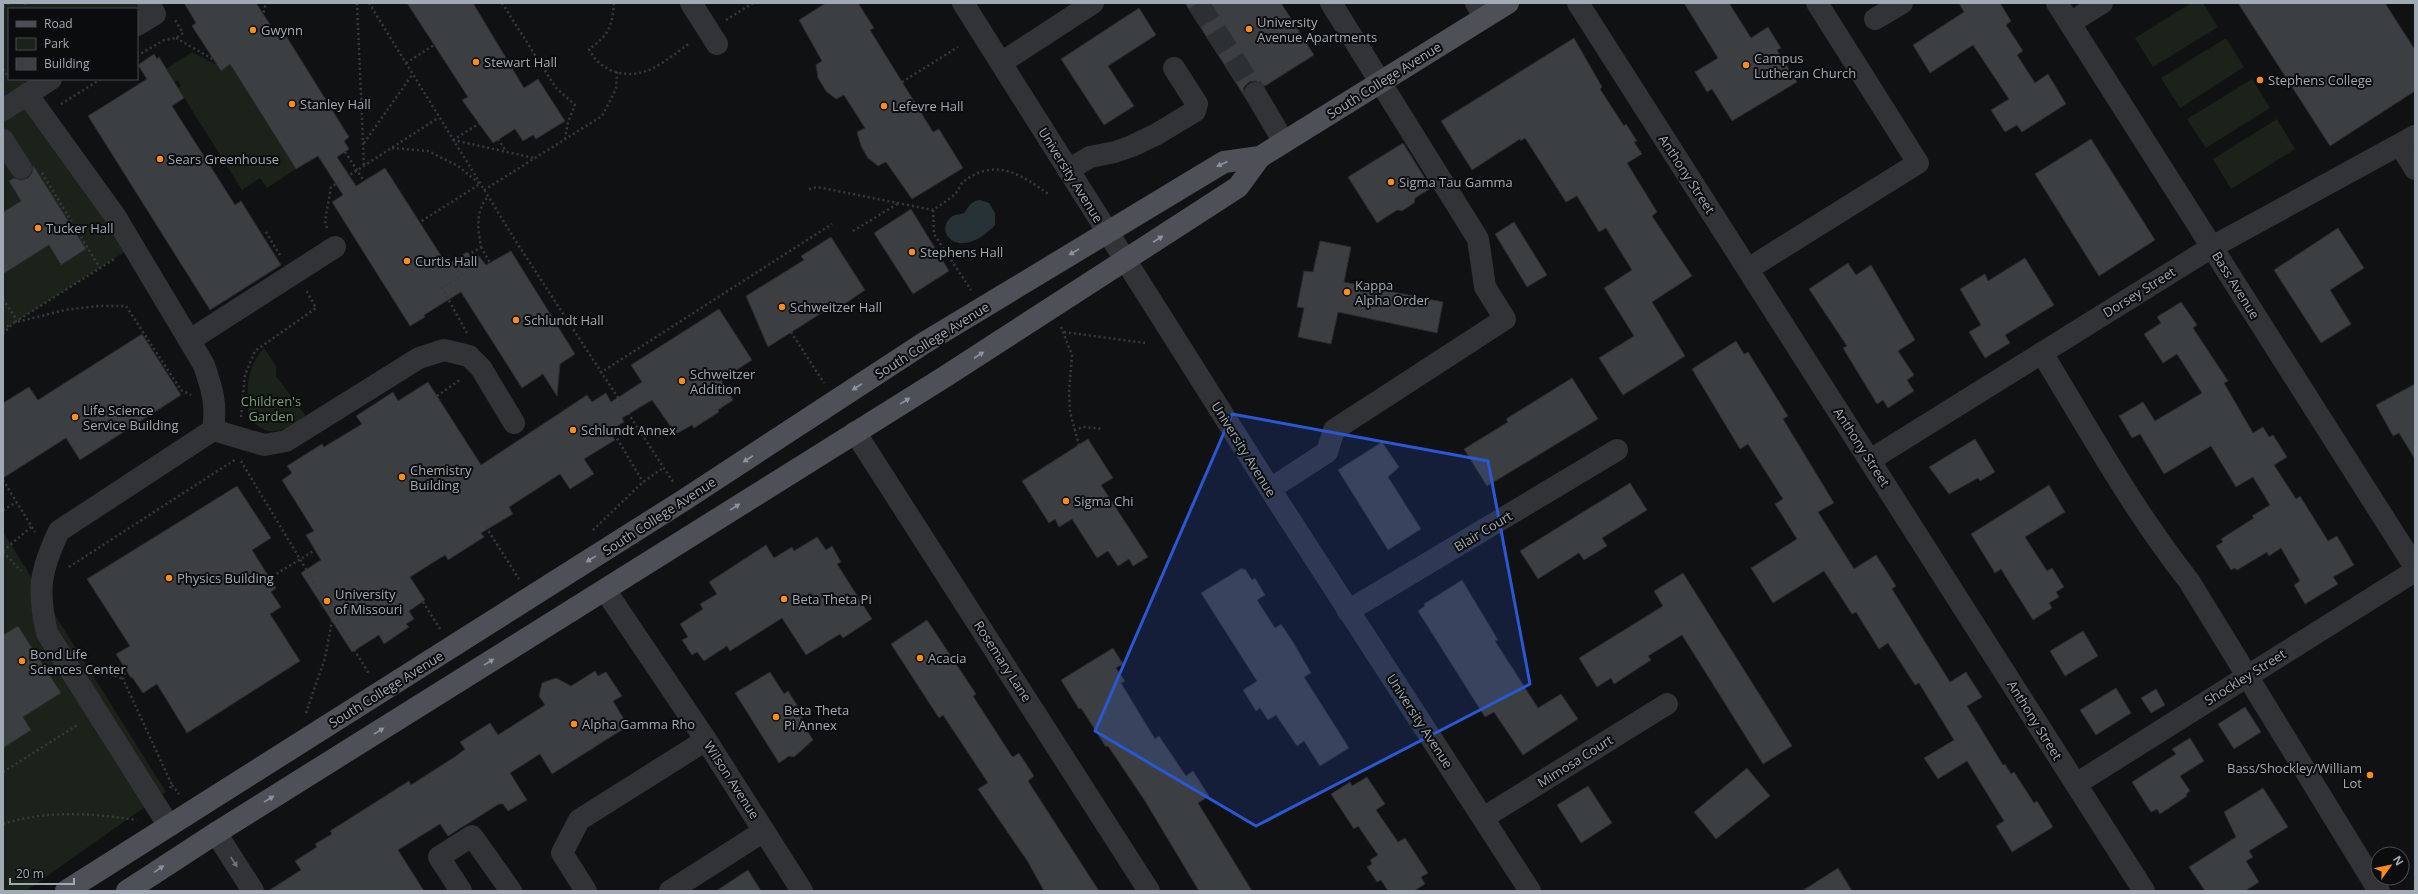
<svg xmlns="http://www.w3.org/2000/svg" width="2418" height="894" font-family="'Open Sans',sans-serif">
  <rect width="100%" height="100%" fill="#101112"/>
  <g fill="#1a221a">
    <polygon points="3,3 141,4 134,9 9,9 9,79 46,79 27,94 134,246 3,330"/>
    <polygon points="2191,3 2203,3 2218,27 2153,67 2135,38"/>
    <polygon points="2226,38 2244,67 2180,108 2161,78"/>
    <polygon points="192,52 217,65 220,71 230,64 296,169 267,188 260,178 242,190 178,88 181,86 178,80 174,82 166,69"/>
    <polygon points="2252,79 2270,108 2206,148 2187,119"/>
    <polygon points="2277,119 2295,149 2231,189 2213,159"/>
    <path d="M264,348L276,366V376L306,416C281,431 271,441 248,417C248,391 244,369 264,348Z"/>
    <polygon points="3,532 166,792 26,891 3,891"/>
  </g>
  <path fill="#263236" d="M980,200L989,203L995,213V225C987,234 972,245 959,243C947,241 940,228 950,218C954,214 959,215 964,213C970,206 969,202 980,200Z"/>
  <g fill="#3c3f42" stroke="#2a2b2e">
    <polygon points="184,3 256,3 277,35 283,31 349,137 344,141 349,149 337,157 356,186 385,168 447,265 467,252 472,258 478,255 486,265 511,251 575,354 560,364 557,396 543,374 522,388 461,292 424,315 425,317 410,326 332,202 343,195 318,156 296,169 230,64 221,71 192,26 196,23"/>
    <polygon points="407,3 473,3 524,88 538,79 565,121 536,139 533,135 523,141 515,129 493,143 462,100 468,97"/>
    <polygon points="826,3 858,3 874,28 870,30 933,132 939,129 963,168 912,199 886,162 878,166 868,158 861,146 857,132 865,128 844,95 836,99 826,91 818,78 816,65 822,61 799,20"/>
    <polygon points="1185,3 1281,3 1314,55 1265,86 1255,81 1249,82 1244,87 1243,94"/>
    <polygon points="1684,3 1729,3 1751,38 1768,27 1781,48 1777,50 1797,82 1732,121 1712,89 1707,92 1695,72 1718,58"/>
    <polygon points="1959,3 2000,3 2011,21 2006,25 2023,51 2017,55 2035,83 2048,74 2066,104 2022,132 2017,125 2005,132 1991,110 2009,99 1973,45 1930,73 1913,45 1964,12"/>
    <polygon points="2238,3 2385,3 2415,50 2415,91 2330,146"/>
    <polygon points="1139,8 1156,35 1108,66 1134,106 1104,125 1061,59"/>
    <polygon points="1574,38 1602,87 1600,89 1624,126 1626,124 1637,141 1634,142 1642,154 1627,163 1657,212 1652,216 1692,276 1652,302 1685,356 1623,395 1599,358 1634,336 1604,288 1632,270 1606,228 1599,232 1577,196 1566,202 1525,138 1521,141 1520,139 1472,170 1441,121"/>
    <polygon points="154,54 157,59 159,57 184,98 172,106 235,205 241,201 281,265 210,310 88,116 147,79 138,65"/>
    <polygon points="2091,139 2155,240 2099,276 2035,174"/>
    <polygon points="1403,143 1431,188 1415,198 1414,203 1402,211 1397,210 1377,223 1348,177"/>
    <polygon points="33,165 86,249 61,265 49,245 3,274 3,212 21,201 9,181 14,178 21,180 28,178 32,173"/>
    <polygon points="911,209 949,271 913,294 874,233"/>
    <polygon points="1514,222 1547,275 1527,287 1495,234"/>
    <polygon points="2338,228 2364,268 2330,290 2351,324 2321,343 2274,270"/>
    <polygon points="831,237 865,290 836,310 834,305 768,347 746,296 804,260 801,256"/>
    <polygon points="1320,241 1351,247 1344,282 1443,302 1437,333 1338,312 1331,344 1298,337 1304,308 1297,307 1304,271 1313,272"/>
    <polygon points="2025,258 2054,305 2005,335 2010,343 1985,358 1969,332 1981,325 1960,289 1985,274 1988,281"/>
    <polygon points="1848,263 1856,275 1871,265 1915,340 1898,351 1914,375 1907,380 1914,391 1888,408 1883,400 1877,404 1843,348 1847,346 1809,289"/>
    <polygon points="2181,302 2197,325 2193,328 2228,381 2224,383 2253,433 2263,427 2269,437 2273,435 2287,457 2274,465 2296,499 2300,496 2328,541 2337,536 2354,565 2333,577 2338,584 2305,604 2294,585 2300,581 2281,548 2269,556 2267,552 2237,570 2235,568 2231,570 2216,546 2223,542 2221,539 2254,518 2252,516 2270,505 2253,477 2236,487 2211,446 2164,474 2140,434 2132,438 2119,416 2143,402 2155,421 2202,393 2177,354 2163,363 2144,334 2161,323 2157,317"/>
    <polygon points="719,309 752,360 721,380 733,400 718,410 719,412 694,428 692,425 676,434 652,400 622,418 624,422 609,431 615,440 584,459 594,474 570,489 560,474 509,507 513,514 481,533 484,537 448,560 445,555 410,577 425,600 409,611 414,619 406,624 409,627 384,644 379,635 352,652 301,573 321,560 306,535 314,531 282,480 292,473 287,466 322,444 324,447 362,424 356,416 393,392 398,401 428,382 481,465 587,395 592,402 606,393 611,402 642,382 631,365"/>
    <polygon points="142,334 181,395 80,460 66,438 3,478 3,403 29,387 38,400"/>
    <polygon points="1736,341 1744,354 1748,352 1788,416 1783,419 1834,503 1818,512 1854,569 1876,555 1896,586 1892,589 1950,682 1966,672 1982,697 1967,706 2003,765 2005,764 2011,774 2014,772 2034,803 2037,801 2053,827 2012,852 1996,826 2004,821 1967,761 1938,779 1924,758 1954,740 1919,683 1915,685 1888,643 1879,649 1856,612 1852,614 1824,571 1773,603 1751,568 1797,539 1775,504 1783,499 1748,444 1740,449 1692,369"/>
    <polygon points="1572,378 1598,419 1487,486 1464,449 1508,422 1506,419"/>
    <polygon points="2415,384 2415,459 2399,433 2393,436 2376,405"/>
    <polygon points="1088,439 1113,478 1101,485 1148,557 1133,566 1129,559 1118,566 1108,551 1097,558 1072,519 1059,527 1055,519 1049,523 1022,481"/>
    <polygon points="1975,439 1995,472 1980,481 1978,478 1949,494 1929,467"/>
    <polygon points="1382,442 1399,467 1388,477 1421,529 1388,550 1338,470"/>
    <polygon points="1630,483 1647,510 1602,538 1607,546 1584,560 1579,553 1538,579 1520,551"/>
    <polygon points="2049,485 2065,512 2025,537 2047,571 2052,568 2064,587 2056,592 2059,597 2049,603 2052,608 2033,620 2001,569 1995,573 1971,534"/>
    <polygon points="237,486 271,538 252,550 276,588 271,592 281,607 270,614 300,661 187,733 157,684 143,693 132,677 131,678 116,654 130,646 87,579"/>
    <polygon points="817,537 826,550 832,546 841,562 837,564 872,619 843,638 840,634 806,655 782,618 730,651 727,646 704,661 697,652 692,655 682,640 688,637 680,624 703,609 700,604 717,594 709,582 766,545 774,558 792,547 794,551"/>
    <polygon points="1242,568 1243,570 1245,569 1252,580 1255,578 1265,595 1257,600 1275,628 1281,624 1293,642 1311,673 1304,677 1349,748 1320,766 1304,741 1297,746 1276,715 1268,720 1260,708 1256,711 1243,690 1257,681 1201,593"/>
    <polygon points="1683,573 1792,746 1763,764 1682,635 1648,656 1651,660 1614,684 1611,678 1597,687 1579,658 1663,606 1654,591"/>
    <polygon points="1462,580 1498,640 1495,641 1538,708 1561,694 1578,719 1523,755 1494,712 1485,717 1418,611 1425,606 1424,604"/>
    <polygon points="927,620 976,694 973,696 1011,755 1013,757 1019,753 1034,776 1028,781 1099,891 1044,891 1028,862 978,789 988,783 943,715 939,718 891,644"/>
    <polygon points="18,626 61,693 23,717 31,730 3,748 3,635"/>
    <polygon points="2083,631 2098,656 2065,676 2050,651"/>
    <polygon points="1113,648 1123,664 1116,668 1125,681 1121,683 1155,739 1159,736 1186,776 1193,771 1209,796 1198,803 1252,891 1199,891 1145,801 1108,746 1106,747 1081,708 1079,709 1061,680"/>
    <polygon points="595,671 598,676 606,672 622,696 613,701 628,726 552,774 540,754 510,773 527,800 508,811 503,804 499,804 448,836 440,824 398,850 424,891 268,891 301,870 295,861 317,847 315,844 332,834 330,831 409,781 411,785 456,756 465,749 460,742 490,723 498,735 545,705 539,696 542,683 556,678 571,686"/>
    <polygon points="770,672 784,694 788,691 804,716 800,719 813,740 794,757 789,756 779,763 735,693"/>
    <polygon points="2116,688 2131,713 2096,735 2080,710"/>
    <polygon points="2156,689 2165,705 2151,713 2141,698"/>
    <polygon points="2245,707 2261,732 2234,749 2218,724"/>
    <polygon points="2190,738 2204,761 2180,776 2190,791 2186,794 2187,796 2160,814 2157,809 2151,812 2132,782 2176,754 2172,749"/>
    <polygon points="1747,768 1770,796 1716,839 1694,812"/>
    <polygon points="1367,777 1385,804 1376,810 1398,842 1405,838 1428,873 1421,877 1425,884 1414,891 1388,891 1381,880 1377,882 1367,867 1372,864 1370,860 1378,855 1358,826 1354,829 1331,794 1350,782 1352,786"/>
    <polygon points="1588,786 1612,823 1581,843 1557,805"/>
    <polygon points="2263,788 2288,827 2249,851 2253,857 2246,861 2259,882 2245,891 2205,891 2189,867 2236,837 2224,812"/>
    <polygon points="1838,868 1852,891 1802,891"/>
    <polygon points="748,870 761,891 716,891"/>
  </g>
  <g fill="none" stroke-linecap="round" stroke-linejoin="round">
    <polyline stroke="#2d3032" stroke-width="22" stroke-dasharray="22 11" stroke-linecap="butt" points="1198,3 1255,93"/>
    <g stroke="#373a3e" stroke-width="2.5" stroke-dasharray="2 3" stroke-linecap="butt">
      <polyline points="25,3 26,5"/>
      <polyline points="357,3 364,165"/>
      <polyline points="369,3 517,243 673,482"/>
      <polyline points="502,3 556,88 575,105 568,122 565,138"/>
      <path d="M614,3C612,27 609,35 589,49C598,68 618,77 639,73C657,70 675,53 690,43"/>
      <polyline points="3,7 9,3"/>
      <polyline points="726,20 753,3"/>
      <polyline points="261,22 266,3"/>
      <polyline points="176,38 214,60"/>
      <polyline points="137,56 164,40 176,38 183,33 175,20"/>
      <polyline points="406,63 434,45"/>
      <polyline points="3,69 9,78"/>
      <polyline points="902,82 958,47"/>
      <polyline points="61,104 101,79"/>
      <polyline points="498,139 506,151"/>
      <polyline points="453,140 534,158"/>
      <polyline points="453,140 480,123"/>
      <polyline points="364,143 412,75"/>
      <polyline points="392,148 428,151 458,166 480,184 420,222"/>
      <polyline points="345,152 364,181"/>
      <polyline points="42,173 100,268"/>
      <path d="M809,189L817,187L933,210C940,205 949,200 955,194C959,190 960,184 964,181C997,157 1021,175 1050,195"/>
      <polyline points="484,190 602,116 616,89 617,72"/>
      <polyline points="933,210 934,234 971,290"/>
      <polyline points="327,228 325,221 331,187 438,118"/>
      <polyline points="853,231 899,203"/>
      <polyline points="266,232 281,257"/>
      <polyline points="481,247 490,263"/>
      <polyline points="3,299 17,320"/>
      <polyline points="15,322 116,258"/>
      <polyline points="1061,327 1072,355 1069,392 1070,412 1079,445"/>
      <polyline points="3,330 9,325"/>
      <polyline points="791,332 824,383"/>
      <polyline points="1064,332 1145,343"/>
      <path d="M467,333L442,288L462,276L454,264L481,247C478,230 475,210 488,197"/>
      <polyline points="3,334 13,323 65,310 98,306 126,306 181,390 191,395"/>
      <polyline points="600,373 832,224"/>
      <polyline points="437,396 461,379"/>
      <polyline points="241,417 245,375 255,351 316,308 306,290"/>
      <polyline points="612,430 643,482"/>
      <polyline points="1074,430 1084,427 1103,429"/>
      <polyline points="241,461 369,674"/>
      <polyline points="3,480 35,532"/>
      <polyline points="3,510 17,502"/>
      <polyline points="486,527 519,579"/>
      <polyline points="593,530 643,482 663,468"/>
      <polyline points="3,551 31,527"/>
      <polyline points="3,552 21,571"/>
      <polyline points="69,567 236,459"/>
      <polyline points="268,579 315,550"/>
      <polyline points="423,602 440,629"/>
      <polyline points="126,668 123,679 172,785 170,788"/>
      <polyline points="96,669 123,679"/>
      <polyline points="306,713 325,658 333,616"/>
      <polyline points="3,772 79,724"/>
      <polyline points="172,785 179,794"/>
      <path d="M3,824C48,810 90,813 137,820"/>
    </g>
    <g stroke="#313337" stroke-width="22">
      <polyline points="691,3 717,44"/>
      <polyline points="963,3 1270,489 1530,891"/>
      <polyline points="1476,3 1485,17"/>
      <polyline points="1578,3 2144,891"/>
      <polyline points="2057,3 2415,567"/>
      <polyline points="1875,19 1902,3"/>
      <polyline points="2070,23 2102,3"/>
      <polyline points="137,25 155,14 148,3"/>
      <polyline points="1001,63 1093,3"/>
      <polyline points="1255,93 1284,142"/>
      <path d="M27,94L115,216L204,365C212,389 217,404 213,430L59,531C40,571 37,589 47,633L169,826"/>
      <polyline points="3,110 51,79"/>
      <polyline points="3,140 21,168"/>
      <polyline points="2400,145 2415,169"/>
      <polyline points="1068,170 1090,157 1115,152 1132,146 1157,134 1195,111 1197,104 1174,68"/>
      <polyline points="1748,269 1918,163 1817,3"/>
      <polyline points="190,340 335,247"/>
      <path d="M2042,353C2089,430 2133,510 2189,581L2379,891"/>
      <polyline points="213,430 264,445 286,441 419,358 444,350 469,356 481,368 514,423"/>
      <polyline points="855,432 1149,891"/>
      <polyline points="1870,460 2212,247 2415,136"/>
      <polyline points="1270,489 1327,452 1334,430 1505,319 1485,287 1478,239 1331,3"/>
      <polyline points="605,590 706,740 802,891"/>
      <polyline points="1348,611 1617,450"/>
      <polyline points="2076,784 2415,571"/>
      <polyline points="1483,818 1667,704"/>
      <polyline points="216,833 253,891"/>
      <polyline points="461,891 439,857 472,836 511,891"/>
      <polyline points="586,891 562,853 579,820 706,740"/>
      <polyline points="670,891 764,831"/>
    </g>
    <g stroke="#4d5056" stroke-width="22">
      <polyline points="66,891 684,500 924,343 1224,162 1260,157"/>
      <polyline points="127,891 216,833 946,376 1238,187 1260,157 1508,3"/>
    </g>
  </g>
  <defs><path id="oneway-solid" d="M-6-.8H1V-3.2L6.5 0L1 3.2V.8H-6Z"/></defs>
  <g fill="#8b949c">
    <use href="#oneway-solid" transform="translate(1222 164) rotate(156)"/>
    <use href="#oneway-solid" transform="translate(1158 239) rotate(-33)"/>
    <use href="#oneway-solid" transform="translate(1074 252) rotate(149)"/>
    <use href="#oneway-solid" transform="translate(979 355) rotate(-33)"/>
    <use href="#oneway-solid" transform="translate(857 387) rotate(147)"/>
    <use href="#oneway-solid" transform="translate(905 401) rotate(-32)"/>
    <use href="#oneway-solid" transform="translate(748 459) rotate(147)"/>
    <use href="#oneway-solid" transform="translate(735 507) rotate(-32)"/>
    <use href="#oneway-solid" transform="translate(591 559) rotate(148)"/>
    <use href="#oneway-solid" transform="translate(489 662) rotate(-32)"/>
    <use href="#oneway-solid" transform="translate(379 731) rotate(-32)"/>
    <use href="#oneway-solid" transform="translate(269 799) rotate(-32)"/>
    <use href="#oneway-solid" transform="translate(159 869) rotate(-34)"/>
  </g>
  <use fill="#6e747c" href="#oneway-solid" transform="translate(234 862) rotate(57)"/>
  <path fill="#2a57d4" fill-opacity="0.2" stroke="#2a57d4" stroke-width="3" stroke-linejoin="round" d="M1232,414L1488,461L1530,684L1256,826L1095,731Z"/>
  <g fill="#ff8c1b" stroke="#0b0c0d" stroke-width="1.5">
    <circle cx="1249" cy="29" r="4"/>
    <circle cx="253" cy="30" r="4"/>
    <circle cx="476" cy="62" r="4"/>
    <circle cx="1746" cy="65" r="4"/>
    <circle cx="2260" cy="80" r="4"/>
    <circle cx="292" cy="104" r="4"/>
    <circle cx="884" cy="106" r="4"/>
    <circle cx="160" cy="159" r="4"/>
    <circle cx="1391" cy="182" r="4"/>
    <circle cx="38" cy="228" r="4"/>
    <circle cx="912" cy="252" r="4"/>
    <circle cx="407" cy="261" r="4"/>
    <circle cx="1347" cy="292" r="4"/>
    <circle cx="782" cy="307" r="4"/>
    <circle cx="516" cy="320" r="4"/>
    <circle cx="682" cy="381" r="4"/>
    <circle cx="75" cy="417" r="4"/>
    <circle cx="573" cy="430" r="4"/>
    <circle cx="402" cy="477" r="4"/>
    <circle cx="1066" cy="501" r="4"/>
    <circle cx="169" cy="578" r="4"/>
    <circle cx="784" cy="599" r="4"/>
    <circle cx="327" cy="601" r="4"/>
    <circle cx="920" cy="658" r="4"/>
    <circle cx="22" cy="661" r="4"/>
    <circle cx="776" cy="717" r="4"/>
    <circle cx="574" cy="724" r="4"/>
    <circle cx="2370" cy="775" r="4"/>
  </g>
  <g text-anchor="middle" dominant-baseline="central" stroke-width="4" stroke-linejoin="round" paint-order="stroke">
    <g font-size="13" fill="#a0aab4" stroke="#0b0c0d" text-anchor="start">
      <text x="1257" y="22">University<tspan x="1257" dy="15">Avenue Apartments</tspan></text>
      <text x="261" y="30">Gwynn</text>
      <text x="1754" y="58">Campus<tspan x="1754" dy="15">Lutheran Church</tspan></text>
      <text x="484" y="62">Stewart Hall</text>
      <text x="2268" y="80">Stephens College</text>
      <text x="300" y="104">Stanley Hall</text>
      <text x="892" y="106">Lefevre Hall</text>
      <text x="168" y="159">Sears Greenhouse</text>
      <text x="1399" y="182">Sigma Tau Gamma</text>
      <text x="46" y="228">Tucker Hall</text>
      <text x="920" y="252">Stephens Hall</text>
      <text x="415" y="261">Curtis Hall</text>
      <text x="1355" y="285">Kappa<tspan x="1355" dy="15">Alpha Order</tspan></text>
      <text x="790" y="307">Schweitzer Hall</text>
      <text x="524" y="320">Schlundt Hall</text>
      <text x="690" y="374">Schweitzer<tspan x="690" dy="15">Addition</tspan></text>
      <text x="83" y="410">Life Science<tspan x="83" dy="15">Service Building</tspan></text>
      <text x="581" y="430">Schlundt Annex</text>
      <text x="410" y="470">Chemistry<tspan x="410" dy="15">Building</tspan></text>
      <text x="1074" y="501">Sigma Chi</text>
      <text x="177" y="578">Physics Building</text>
      <text x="335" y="594">University<tspan x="335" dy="15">of Missouri</tspan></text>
      <text x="792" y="599">Beta Theta Pi</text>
      <text x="30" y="654">Bond Life<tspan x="30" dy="15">Sciences Center</tspan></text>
      <text x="928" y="658">Acacia</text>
      <text x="784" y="710">Beta Theta<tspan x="784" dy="15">Pi Annex</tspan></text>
      <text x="582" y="724">Alpha Gamma Rho</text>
      <text x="2362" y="768" text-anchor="end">Bass/Shockley/William<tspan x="2362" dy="15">Lot</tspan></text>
    </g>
    <g font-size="13" fill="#a0aab4" stroke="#0b0c0d">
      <text transform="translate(1384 80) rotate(-32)">South College Avenue</text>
      <text transform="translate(1687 174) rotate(57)">Anthony Street</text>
      <text transform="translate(1071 175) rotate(58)">University Avenue</text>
      <text transform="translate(2236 285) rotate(58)">Bass Avenue</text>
      <text transform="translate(2139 292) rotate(-32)">Dorsey Street</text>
      <text transform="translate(932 340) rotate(-32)">South College Avenue</text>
      <text transform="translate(1862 447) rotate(57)">Anthony Street</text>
      <text transform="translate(1244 449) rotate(58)">University Avenue</text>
      <text transform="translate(659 516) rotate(-33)">South College Avenue</text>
      <text transform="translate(1483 531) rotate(-31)">Blair Court</text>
      <text transform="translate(1003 661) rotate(57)">Rosemary Lane</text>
      <text transform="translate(2245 677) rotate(-32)">Shockley Street</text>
      <text transform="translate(386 689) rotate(-32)">South College Avenue</text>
      <text transform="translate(2035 720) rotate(58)">Anthony Street</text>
      <text transform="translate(1420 721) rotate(57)">University Avenue</text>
      <text transform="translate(1575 761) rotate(-32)">Mimosa Court</text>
      <text transform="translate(732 780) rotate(57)">Wilson Avenue</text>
    </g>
    <g font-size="13" fill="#7aa175" stroke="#0b0c0d">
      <text x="271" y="401">Children's<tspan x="271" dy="15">Garden</tspan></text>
    </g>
  </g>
  <rect width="2418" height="894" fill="none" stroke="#a0aab4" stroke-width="8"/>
  <rect x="8" y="8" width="130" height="72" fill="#0b0c0d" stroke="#474b50"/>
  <rect x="16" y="21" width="20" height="6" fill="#4d5056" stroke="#474b50"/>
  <text x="44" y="28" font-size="12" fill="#a0aab4">Road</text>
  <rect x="16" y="38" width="20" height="12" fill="#1a221a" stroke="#474b50"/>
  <text x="44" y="48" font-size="12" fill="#a0aab4">Park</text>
  <rect x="16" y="58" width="20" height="12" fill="#3c3f42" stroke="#474b50"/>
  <text x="44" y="68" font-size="12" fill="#a0aab4">Building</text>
  <g transform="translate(2390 866) rotate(57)"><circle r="19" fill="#0b0c0d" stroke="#474b50"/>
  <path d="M0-3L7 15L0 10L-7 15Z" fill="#ff8c1b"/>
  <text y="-6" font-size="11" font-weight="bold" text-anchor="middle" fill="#a0aab4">N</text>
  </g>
  <path d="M10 878v6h64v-6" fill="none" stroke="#a0aab4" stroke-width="2"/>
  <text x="16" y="878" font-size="12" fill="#a0aab4" stroke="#0b0c0d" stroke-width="3" paint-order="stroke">20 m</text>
</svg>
